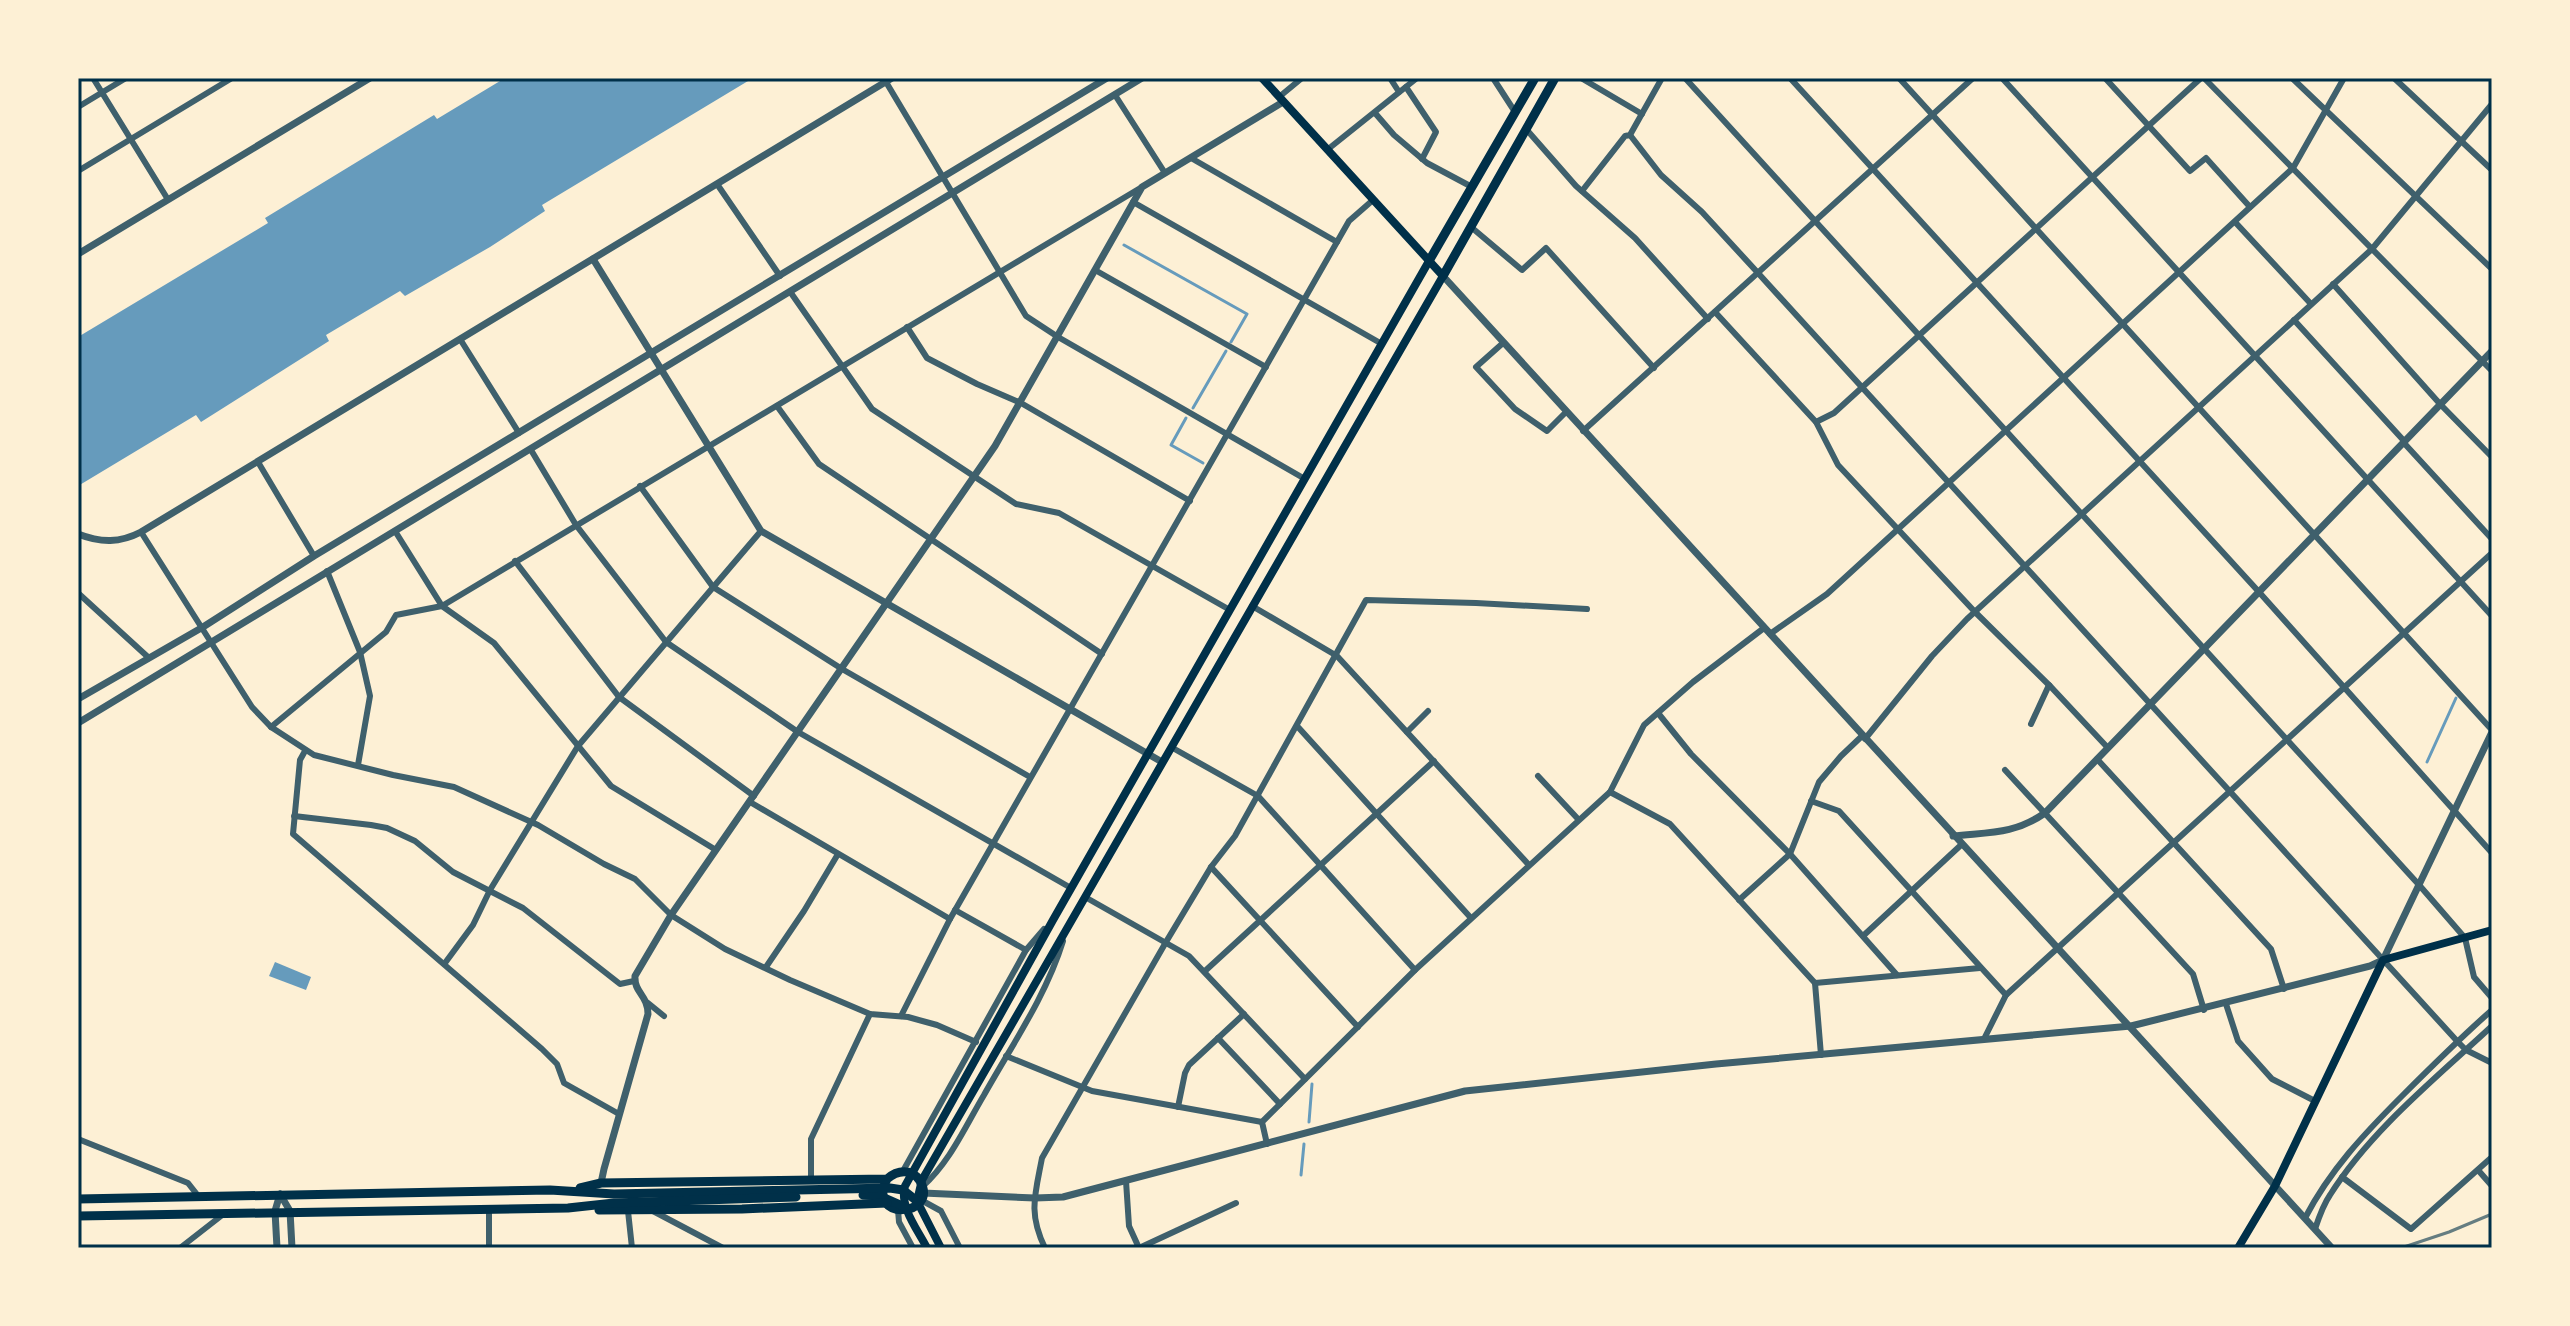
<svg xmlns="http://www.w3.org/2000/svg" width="2570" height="1326" font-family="'Varela Round',sans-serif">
  <rect width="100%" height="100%" fill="#fdf0d5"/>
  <g fill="#669bbc">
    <polygon points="505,78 753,78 542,205 545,211 490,247 405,296 400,291 326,335 329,341 201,422 196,415 78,486 78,337 268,223 265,218 434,115 437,119"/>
    <polygon points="275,962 311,977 306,990 269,976"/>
  </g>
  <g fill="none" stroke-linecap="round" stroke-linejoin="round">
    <g stroke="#669bbc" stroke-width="3">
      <polyline points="1124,245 1247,314 1231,342"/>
      <polyline points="1193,408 1226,351"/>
      <polyline points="1186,418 1171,445 1203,463"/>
      <polyline points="2427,762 2456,698"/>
      <polyline points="1309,1122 1312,1084"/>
      <polyline points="1301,1175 1304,1144"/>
    </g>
    <g stroke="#3f606c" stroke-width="6">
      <polyline points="93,78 167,198"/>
      <polyline points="1390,78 1399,92"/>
      <polyline points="1493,78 1515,112"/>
      <polyline points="1581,78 1642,114"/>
      <polyline points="1685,78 2420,886 2465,938 2474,977 2492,998"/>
      <polyline points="1790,78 2259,592 2492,853"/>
      <polyline points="1899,78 2492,730"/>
      <polyline points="2002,78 2492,616"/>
      <polyline points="2105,78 2190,171 2206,158 2250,207"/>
      <polyline points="2204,78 2492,371"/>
      <polyline points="2292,78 2492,269"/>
      <polyline points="2394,78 2492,170"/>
      <polyline points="886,82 1026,316 1058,337 1305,479"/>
      <polyline points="1406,87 1436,132 1422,159"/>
      <polyline points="1115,95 1165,173"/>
      <polyline points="1279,97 1302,78"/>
      <polyline points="78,107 126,78"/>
      <polyline points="1375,113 1394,135 1427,163 1472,187"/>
      <polyline points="1526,129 1576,186 1635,238 1708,319"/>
      <polyline points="1630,135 1661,175 1702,212 1758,273 2457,1041 2466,1050 2492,1063"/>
      <polyline points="1327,150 1417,78"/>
      <polyline points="1191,158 1337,242"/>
      <polyline points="78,171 232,78"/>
      <polyline points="717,184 780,276"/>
      <polyline points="1582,191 1625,136 1630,135 1662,78"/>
      <polyline points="1133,202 1382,344"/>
      <polyline points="2235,222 2311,304"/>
      <polyline points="1471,227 1522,270 1546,248 1654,368"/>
      <polyline points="1095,270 1266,367"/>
      <polyline points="2333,284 2440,404 2492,457"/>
      <polyline points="791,293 872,409 1016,504 1059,513 1230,610"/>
      <polyline points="1715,312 1816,422 1838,465 1975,612 2051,687 2108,748"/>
      <polyline points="2294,320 2405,442"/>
      <polyline points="907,327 927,358 977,384 1021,403 1190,501"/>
      <polyline points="460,339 519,433"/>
      <polyline points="1503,343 1476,367 1515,409 1547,431 1566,412"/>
      <polyline points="777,406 819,464 1102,654"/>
      <polyline points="1816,422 1834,413 2201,78"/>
      <polyline points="1583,431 1973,78"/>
      <polyline points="2404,443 2492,539"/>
      <polyline points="531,450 576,525 666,642 798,732 1071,888"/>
      <polyline points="258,462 314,556"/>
      <polyline points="640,486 713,587 842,669 1030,777"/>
      <polyline points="395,531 442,606 494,643 611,786 716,850"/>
      <polyline points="141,532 252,707 271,727 314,755 393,775 454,787 538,825 604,864 635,879 671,915 725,949 790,980 870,1014 908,1017 937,1025 976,1042"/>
      <polyline points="515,561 619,697 754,796"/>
      <polyline points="327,571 360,652 370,696 358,765"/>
      <polyline points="78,593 149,658"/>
      <polyline points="1252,606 1337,656 1529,865"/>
      <polyline points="1770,634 1827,594 2293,168 2344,78"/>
      <polyline points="1658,713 1691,754 1790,854 1897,975"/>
      <polyline points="2031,724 2049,685"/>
      <polyline points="271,727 386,632 396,615 442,606 1142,187"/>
      <polyline points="1298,727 1471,918"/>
      <polyline points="1407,732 1428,711"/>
      <polyline points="1865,739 1932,656 1967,619 2372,249 2492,104"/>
      <polyline points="1171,747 1258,796 1415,970"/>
      <polyline points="305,751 300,760 293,834 542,1049 557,1064 564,1083 619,1114"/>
      <polyline points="2097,759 2271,949 2284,989"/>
      <polyline points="2005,770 2193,974 2204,1010"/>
      <polyline points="1538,776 1578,819"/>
      <polyline points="1610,792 1670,824 1815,983 1821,1055"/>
      <polyline points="1811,801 1839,811 2006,995"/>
      <polyline points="750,802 950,919"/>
      <polyline points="294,816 371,825 387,828 415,841 453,872 523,908 620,984 634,981"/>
      <polyline points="1211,867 1358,1027"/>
      <polyline points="1085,897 1189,956 1305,1079"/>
      <polyline points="1739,900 1790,854 1819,782 1841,756 1862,736"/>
      <polyline points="955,910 1026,950"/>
      <polyline points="1863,936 1961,845"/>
      <polyline points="445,963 473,925 490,890 578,746 761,531"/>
      <polyline points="766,967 804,911 838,854"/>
      <polyline points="1205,971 1434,761"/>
      <polyline points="1815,983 1980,968"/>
      <polyline points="648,1003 664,1016"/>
      <polyline points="2226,1004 2238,1041 2272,1079 2315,1101"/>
      <polyline points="901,1016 950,919 1349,221 1373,200"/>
      <polyline points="1218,1038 1280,1104"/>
      <polyline points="1984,1039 2006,995 2492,553"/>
      <polyline points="1006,1056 1092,1091 1262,1122"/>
      <polyline points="1178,1107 1185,1073 1189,1065 1244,1014"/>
      <polyline points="78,1139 188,1183 199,1197"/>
      <polyline points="1267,1144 1262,1122 1415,970 1610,792 1644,725 1693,682 1764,628"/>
      <polyline points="2478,1170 2492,1186"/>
      <polyline points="903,1171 1026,950 1044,929"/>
      <polyline points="2342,1177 2411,1229 2492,1157"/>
      <polyline points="811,1180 811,1139 870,1014"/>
      <polyline points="1126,1181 1129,1226 1139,1248 1236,1203"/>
      <path d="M922,1187C950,1162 965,1127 984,1095C1012,1045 1046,996 1063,941"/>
      <polyline points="921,1200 941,1211 960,1248"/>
      <polyline points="489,1208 489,1248"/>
      <polyline points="651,1210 723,1248"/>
      <polyline points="898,1210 899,1222 913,1248"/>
      <polyline points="628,1211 632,1248"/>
      <path d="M2305,1218C2330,1170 2364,1134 2402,1096C2431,1067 2461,1037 2492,1010"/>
      <path d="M2315,1229C2319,1217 2323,1205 2330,1195C2370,1131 2437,1077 2492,1026"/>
      <polyline points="180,1248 221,1216"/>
      <path d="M1045,1248C1028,1213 1035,1195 1042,1158L1166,942L1211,867L1235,836L1366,600L1476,603L1587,609"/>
    </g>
    <g stroke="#3f606c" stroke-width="7">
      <polyline points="78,254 370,78"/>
      <polyline points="593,259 761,531 1162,762"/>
      <polyline points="1443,276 2332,1248"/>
      <path d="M78,534C101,543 120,543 141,532L892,78"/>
      <polyline points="78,699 203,627 314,556 1107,78"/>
      <polyline points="78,723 1142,78"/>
      <path d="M1953,836C1989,832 2013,835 2045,813L2492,351"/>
      <path d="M601,1183L604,1169L648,1014C648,995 634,993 635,976L671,915L995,446L1142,187L1283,102"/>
      <polyline points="923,1193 1035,1198 1063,1197 1465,1091 1716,1064 2131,1026 2370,966 2383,960 2492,732"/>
      <polyline points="280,1194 290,1211 292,1248"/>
      <polyline points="277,1248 275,1211 280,1194"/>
    </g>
    <g stroke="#003049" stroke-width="8">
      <path d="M927,1248C918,1230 899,1207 905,1186L1053,920L1429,261"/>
      <polyline points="941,1248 917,1201 922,1180 1443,276 1262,78"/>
      <polyline points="2238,1248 2275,1186 2383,960 2492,930"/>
    </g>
    <g stroke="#003049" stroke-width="9">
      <polyline points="1429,261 1535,78"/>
      <polyline points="1443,276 1555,78"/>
      <path d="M580,1188L601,1183L887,1179C897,1170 912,1168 920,1181C940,1217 865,1222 887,1179"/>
      <polyline points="863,1195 880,1196 905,1207"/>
      <polyline points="78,1199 550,1190 614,1194 890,1188 903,1190 917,1201"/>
      <polyline points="599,1210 742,1209 887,1203"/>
      <polyline points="78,1216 568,1208 614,1203 796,1197"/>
    </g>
    <polyline stroke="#657d81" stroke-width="3" points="2401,1248 2449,1232 2492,1214"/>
  </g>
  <rect width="2570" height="1326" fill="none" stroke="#fdf0d5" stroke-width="160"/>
  <rect x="80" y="80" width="2410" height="1166" fill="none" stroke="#003049" stroke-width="3"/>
</svg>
